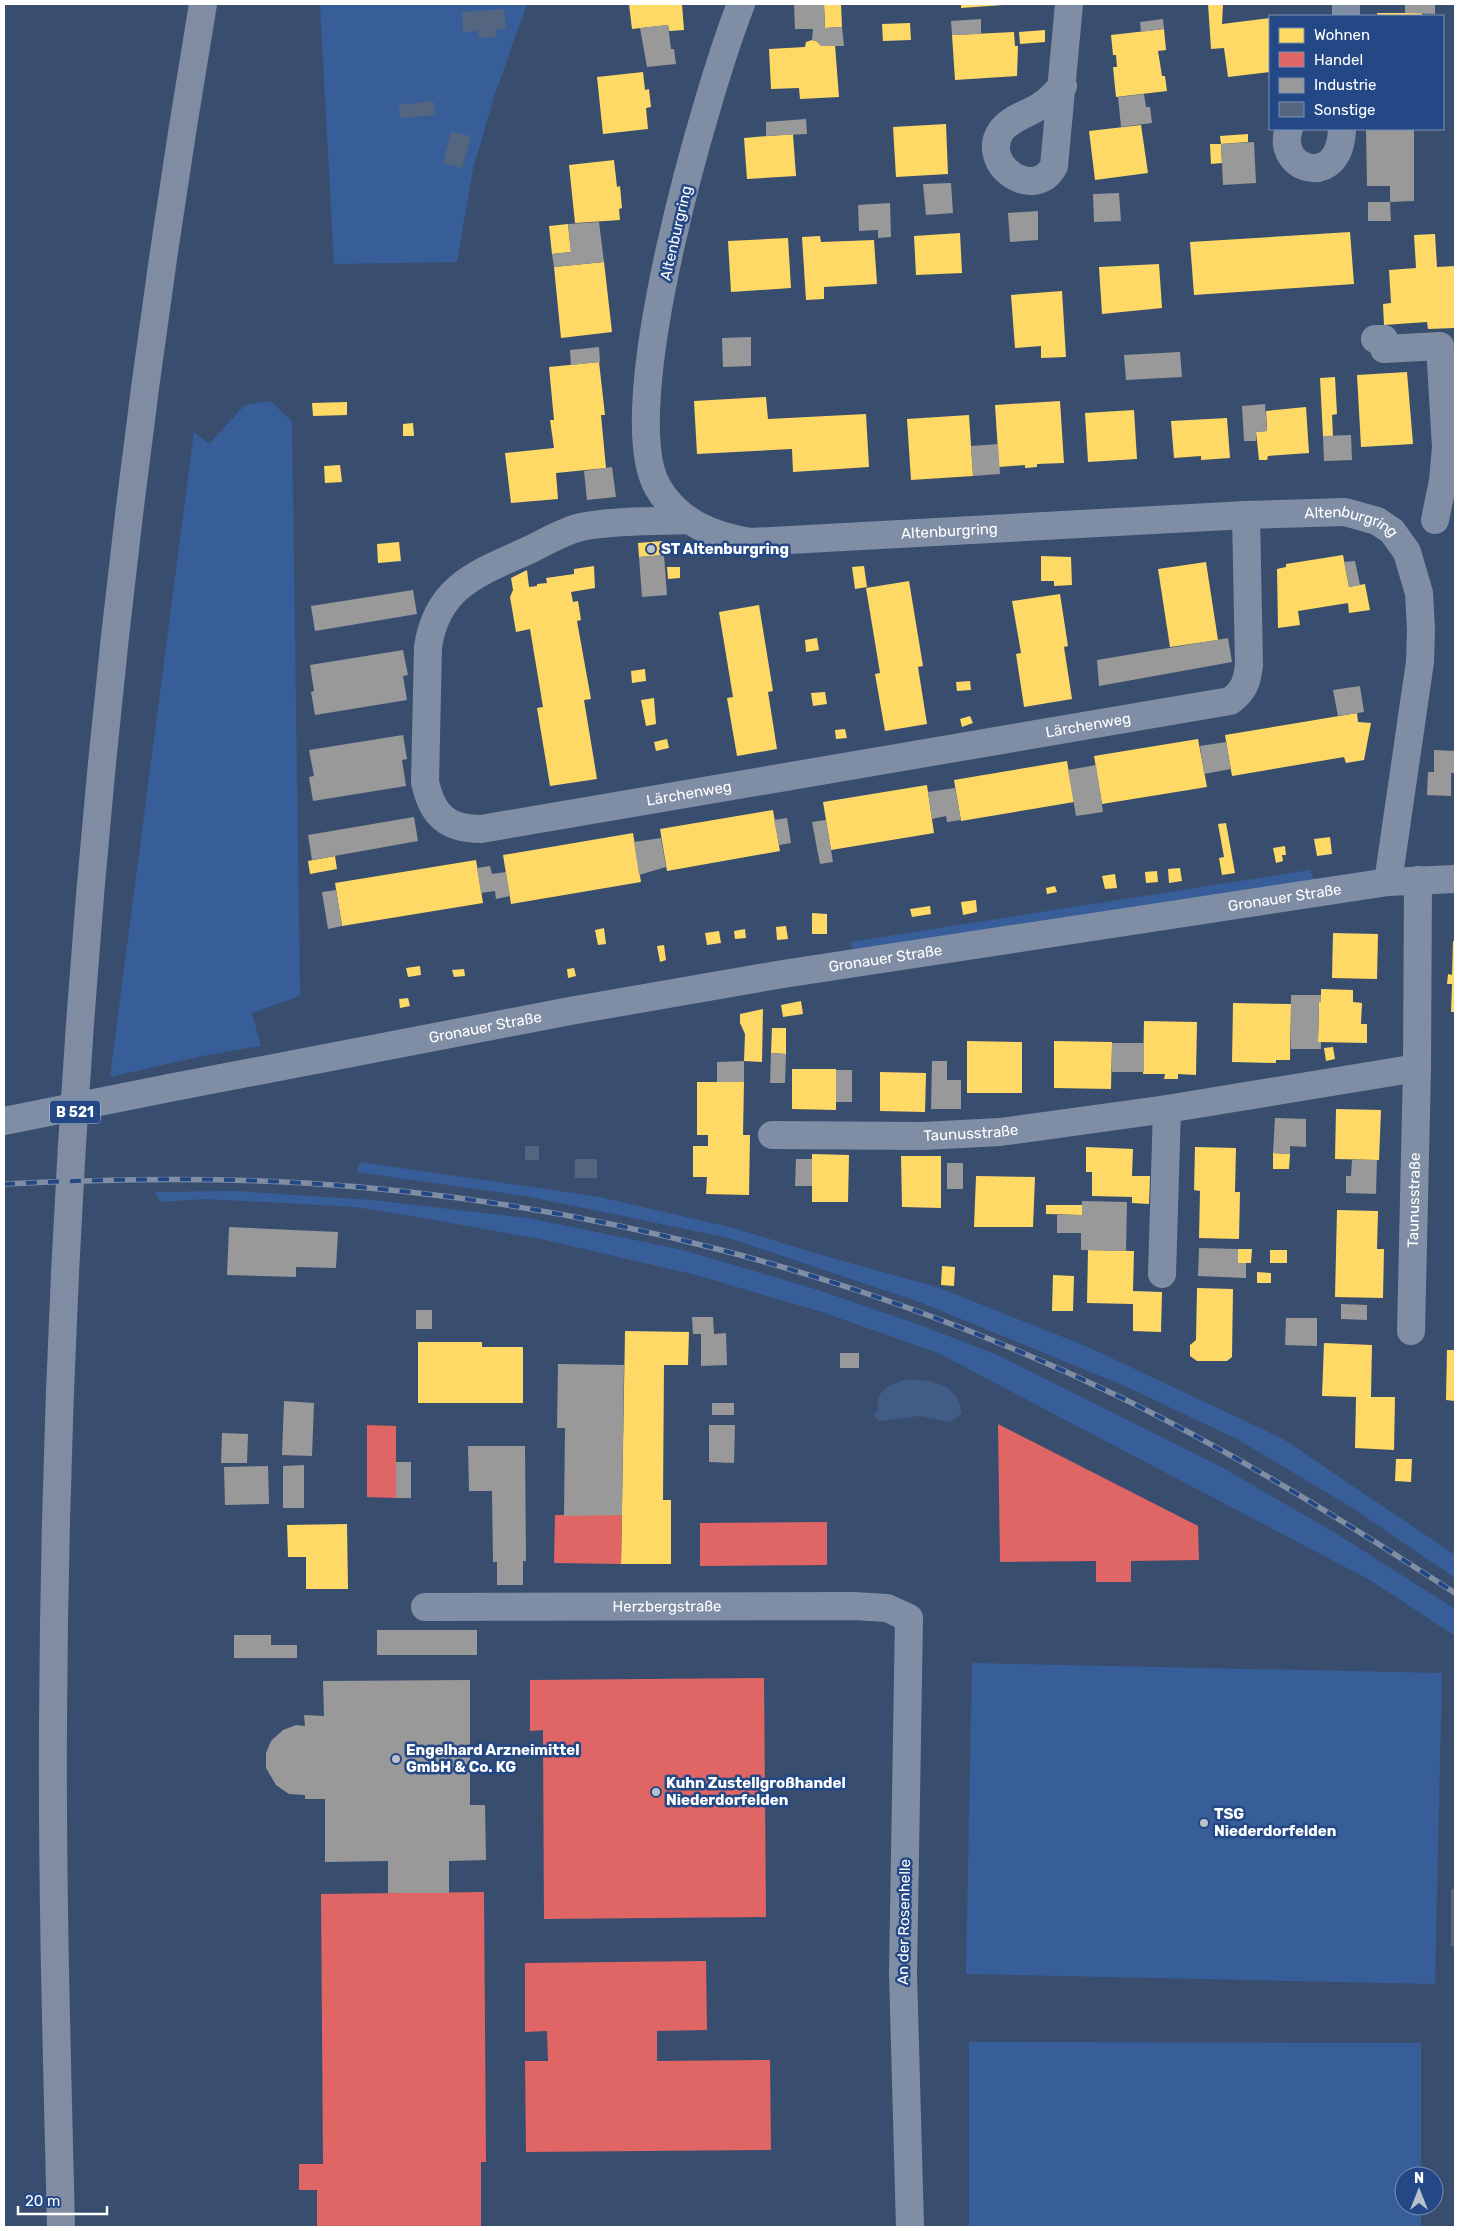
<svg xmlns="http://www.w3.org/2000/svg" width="1459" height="2231" font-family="Rubik,sans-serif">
  <rect width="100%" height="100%" fill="#394e6f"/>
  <g fill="#385e9a">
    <polygon points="320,4 527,4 494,97 473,169 457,262 334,264"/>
    <polygon points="270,401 292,421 300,996 252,1013 261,1046 202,1056 110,1077 194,432 209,444 245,405"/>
    <polygon points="1310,870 1314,880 853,950 850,942"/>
    <polygon points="360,1162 600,1197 737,1229 814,1253 937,1287 1088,1347 1283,1439 1455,1555 1455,1578 1351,1507 1237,1439 1127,1387 922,1303 729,1238 526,1196 357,1172"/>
    <polygon points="236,1191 371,1200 528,1218 683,1250 818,1290 917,1324 995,1354 1223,1468 1337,1534 1455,1609 1455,1636 1370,1580 938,1353 822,1312 696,1275 541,1239 423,1218 356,1207 205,1199 161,1202 155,1192"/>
    <polygon points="972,1663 1442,1673 1435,1984 966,1974"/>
    <polygon points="969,2042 1421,2043 1421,2176 1404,2176 1404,2206 1421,2206 1421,2227 969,2227"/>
  </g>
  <path fill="#415c86" d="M910,1379C936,1381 957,1384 962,1413L950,1422L919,1416L880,1421L873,1415L878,1411C874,1389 892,1383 910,1379Z"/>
  <g fill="#ffd966">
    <polygon points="629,4 682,4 684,30 669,31 668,25 632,29"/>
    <polygon points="824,4 841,4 842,27 825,28"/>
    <polygon points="961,4 1003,4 1003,5 961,8"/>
    <polygon points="1208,4 1223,4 1222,24 1270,18 1270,72 1228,77 1224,48 1211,49"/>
    <polygon points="1377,13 1422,13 1422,16 1378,16"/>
    <polygon points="910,23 911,40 883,41 882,24"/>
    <polygon points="1164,29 1166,50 1158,51 1162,76 1165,76 1167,91 1116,97 1113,67 1117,67 1116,55 1113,55 1111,35"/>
    <polygon points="1045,30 1045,42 1020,44 1019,32"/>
    <polygon points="1014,32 1015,46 1018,46 1017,76 955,80 952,35"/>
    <polygon points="812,40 819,42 821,46 835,45 839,97 800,99 799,88 771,89 769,49 805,47 806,42"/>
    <polygon points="643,72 645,90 649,89 651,107 646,108 648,129 603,134 597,77"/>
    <polygon points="946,124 948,174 896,177 893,127"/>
    <polygon points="1141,125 1148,173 1095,180 1089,131"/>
    <polygon points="793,134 796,176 747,179 744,138"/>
    <polygon points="1248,134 1248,142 1221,144 1222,163 1211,164 1210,144 1221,144 1220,136"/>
    <polygon points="614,160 617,187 620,186 622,208 619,209 620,220 575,223 569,165"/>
    <polygon points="568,224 571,252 552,254 549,226"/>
    <polygon points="1350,232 1354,284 1194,295 1190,242"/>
    <polygon points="960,233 962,273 916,275 914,236"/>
    <polygon points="1435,234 1437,267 1455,266 1455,328 1428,329 1427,322 1384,325 1383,304 1391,303 1389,270 1416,268 1414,235"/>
    <polygon points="820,236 821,242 874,240 877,284 824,287 824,299 806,300 802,237"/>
    <polygon points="788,238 791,288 731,292 728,241"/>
    <polygon points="604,262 612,332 561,338 554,267"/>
    <polygon points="1159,264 1162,308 1102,314 1099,267"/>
    <polygon points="1062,291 1066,357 1041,358 1041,346 1015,348 1011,295"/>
    <polygon points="599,362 605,415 601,415 606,468 556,473 558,499 511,503 505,453 554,448 550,420 554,420 549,367"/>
    <polygon points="1407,372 1413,444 1361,447 1357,375"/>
    <polygon points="1335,377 1337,414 1332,415 1333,436 1323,436 1320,378"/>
    <polygon points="766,397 768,419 866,414 869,467 793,472 792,449 697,454 694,401"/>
    <polygon points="1060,401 1064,463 1037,464 1037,467 1025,468 1025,465 999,467 995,405"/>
    <polygon points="347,402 347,415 313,416 312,403"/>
    <polygon points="1306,407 1309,453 1268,456 1267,460 1259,460 1256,432 1267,431 1266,411"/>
    <polygon points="1134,410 1137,459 1088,462 1085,413"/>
    <polygon points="969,415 973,476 911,480 907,419"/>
    <polygon points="1227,418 1230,458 1201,460 1201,456 1174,458 1171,421"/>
    <polygon points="413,423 414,436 403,436 403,424"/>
    <polygon points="340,465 342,482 325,483 324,466"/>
    <polygon points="663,541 664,555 639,557 638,543"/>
    <polygon points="399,542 401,561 378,563 377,544"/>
    <polygon points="1343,555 1349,587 1365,584 1370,610 1349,613 1348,603 1298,611 1300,625 1278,628 1277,569 1286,567 1286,564"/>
    <polygon points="1041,556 1071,557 1072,585 1054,586 1054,581 1041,581"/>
    <polygon points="1206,562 1218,640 1170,647 1158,569"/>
    <polygon points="594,566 595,588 571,592 573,602 578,601 581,620 577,621 591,699 584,700 597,779 550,786 537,708 543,707 530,629 516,632 510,597 513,590 511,578 527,570 529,587 537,586 537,584 547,583 546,578 574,574 574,569"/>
    <polygon points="864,566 867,587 855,589 852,567"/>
    <polygon points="667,567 680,567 680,578 668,579"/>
    <polygon points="909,581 923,666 918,667 927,724 885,731 875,674 880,673 866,588"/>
    <polygon points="1060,594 1068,646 1064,647 1072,699 1024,707 1016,654 1021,653 1012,601"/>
    <polygon points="759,605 773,691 768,692 777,749 737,756 727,698 733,697 719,612"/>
    <polygon points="817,638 819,650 806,652 805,640"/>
    <polygon points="645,669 646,681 632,683 631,671"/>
    <polygon points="970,681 971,690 957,691 956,682"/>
    <polygon points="825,692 827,704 813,706 811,693"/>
    <polygon points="654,698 656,724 646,726 641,700"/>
    <polygon points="1357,713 1358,722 1371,723 1364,760 1346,763 1344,757 1232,776 1225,735"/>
    <polygon points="970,716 973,723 962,727 960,719"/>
    <polygon points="845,729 847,738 836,739 835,730"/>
    <polygon points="667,739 669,748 656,751 654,742"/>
    <polygon points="1198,739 1207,787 1102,804 1094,756"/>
    <polygon points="1067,761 1074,802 961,821 954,780"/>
    <polygon points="927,785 934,833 831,850 823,802"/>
    <polygon points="773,810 780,851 667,871 660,829"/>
    <polygon points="1226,823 1235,873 1222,875 1219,858 1224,857 1218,824"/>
    <polygon points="633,833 641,882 511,904 503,855"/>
    <polygon points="1330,837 1332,854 1317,856 1314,839"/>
    <polygon points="1285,846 1286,855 1282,855 1283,861 1276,863 1273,848"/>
    <polygon points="335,856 337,869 310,874 308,861"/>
    <polygon points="476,860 483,903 342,926 335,883"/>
    <polygon points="1180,868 1182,881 1169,883 1168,869"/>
    <polygon points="1157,871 1158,882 1146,883 1145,872"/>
    <polygon points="1115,874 1117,888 1105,889 1102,876"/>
    <polygon points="1055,886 1057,892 1047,894 1046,888"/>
    <polygon points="976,900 977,912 963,915 961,902"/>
    <polygon points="930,906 931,914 912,917 910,909"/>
    <polygon points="812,913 827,914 827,934 812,934"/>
    <polygon points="786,926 788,939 777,940 776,927"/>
    <polygon points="604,928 606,944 598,945 595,930"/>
    <polygon points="745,929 746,938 735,939 734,931"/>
    <polygon points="719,931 721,943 707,945 705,933"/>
    <polygon points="1333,933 1378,934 1377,979 1332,978"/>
    <polygon points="1453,941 1455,941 1455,1012 1451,1012 1452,984 1447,984 1448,974 1452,975"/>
    <polygon points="664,945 666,960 660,962 657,946"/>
    <polygon points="420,966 421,975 408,977 406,968"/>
    <polygon points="574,968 576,976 568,978 567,969"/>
    <polygon points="464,969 465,976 454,977 452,970"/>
    <polygon points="1321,989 1353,990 1353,1002 1362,1003 1361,1024 1367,1024 1367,1043 1318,1042 1319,1002 1321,1002"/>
    <polygon points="408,998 410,1006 400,1008 399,999"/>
    <polygon points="801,1001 803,1014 783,1017 781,1005"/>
    <polygon points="1233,1003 1291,1004 1290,1060 1276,1060 1276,1063 1232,1062"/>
    <polygon points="763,1009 762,1062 744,1061 745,1034 740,1023 740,1014"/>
    <polygon points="1144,1021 1197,1022 1196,1075 1178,1074 1178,1079 1164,1079 1165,1074 1143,1074"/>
    <polygon points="772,1028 786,1028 786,1054 771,1053"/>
    <polygon points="967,1041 1022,1042 1022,1093 967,1093"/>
    <polygon points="1054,1041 1112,1042 1111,1089 1054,1088"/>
    <polygon points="1333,1047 1335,1059 1326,1061 1324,1048"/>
    <polygon points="792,1069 836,1069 836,1110 792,1109"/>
    <polygon points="880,1072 926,1073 925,1112 880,1111"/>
    <polygon points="697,1082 744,1082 743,1135 750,1135 749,1195 706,1194 707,1177 693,1177 693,1146 708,1146 708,1135 697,1135"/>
    <polygon points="1336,1109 1381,1110 1379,1160 1335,1159"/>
    <polygon points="1086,1147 1133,1149 1132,1176 1150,1176 1149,1204 1132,1203 1132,1197 1092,1196 1092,1172 1086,1172"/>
    <polygon points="1195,1147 1236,1148 1235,1192 1240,1192 1239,1239 1199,1238 1200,1191 1194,1190"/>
    <polygon points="1273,1153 1290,1154 1289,1169 1273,1169"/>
    <polygon points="812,1154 849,1155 848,1202 812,1202"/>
    <polygon points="901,1156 941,1156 941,1208 902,1207"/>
    <polygon points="976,1176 1035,1177 1033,1227 974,1227"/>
    <polygon points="1046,1205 1082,1205 1082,1215 1046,1214"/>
    <polygon points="1337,1210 1378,1211 1377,1249 1384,1249 1383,1298 1335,1297"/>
    <polygon points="1238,1249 1252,1249 1251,1263 1238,1263"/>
    <polygon points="1088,1250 1134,1251 1133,1291 1162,1292 1161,1332 1133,1331 1133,1304 1087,1303"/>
    <rect x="1270" y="1250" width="17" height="13"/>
    <polygon points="942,1266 955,1267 954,1286 941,1285"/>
    <polygon points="1257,1272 1271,1273 1271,1283 1257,1283"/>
    <polygon points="1053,1275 1074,1276 1073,1311 1052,1311"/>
    <polygon points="1197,1288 1233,1289 1232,1357 1227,1361 1197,1361 1190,1356 1190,1345 1196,1340"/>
    <polygon points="625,1331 689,1332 688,1365 664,1365 663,1500 671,1500 671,1564 621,1564"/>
    <polygon points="418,1342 482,1342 482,1347 523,1347 523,1403 418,1403"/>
    <polygon points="1324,1343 1372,1345 1371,1397 1395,1397 1394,1450 1355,1448 1356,1397 1322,1396"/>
    <polygon points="1447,1350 1455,1350 1455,1401 1446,1400"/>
    <polygon points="1396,1459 1412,1459 1411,1482 1395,1481"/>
    <polygon points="347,1524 348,1589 306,1589 306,1557 288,1557 287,1525"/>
  </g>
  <g fill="#e06666">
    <polygon points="998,1424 1198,1526 1199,1560 1131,1561 1131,1582 1096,1582 1096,1561 1000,1562"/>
    <polygon points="367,1425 396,1426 396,1498 367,1497"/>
    <polygon points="555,1515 622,1515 621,1564 554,1563"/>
    <polygon points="827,1522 827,1565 700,1566 700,1523"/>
    <polygon points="764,1678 766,1917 544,1919 543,1730 530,1731 530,1680"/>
    <polygon points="484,1892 486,2162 481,2162 481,2227 317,2227 317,2190 299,2190 299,2164 323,2164 321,1894"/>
    <polygon points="706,1961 707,2030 657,2031 657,2061 770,2060 771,2150 526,2152 525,2061 548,2061 547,2031 525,2032 525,1963"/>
  </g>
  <g fill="#999">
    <polygon points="794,4 824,4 825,28 842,27 844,46 821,46 816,41 812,40 813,29 795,29"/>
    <polygon points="1405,4 1435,4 1435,14 1405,13"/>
    <polygon points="981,19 981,34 952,35 951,21"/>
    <polygon points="1163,19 1164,29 1141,32 1140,22"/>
    <polygon points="668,25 671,49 674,49 676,64 647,67 640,28"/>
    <polygon points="1144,94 1146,107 1150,107 1152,123 1121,127 1118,97"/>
    <polygon points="806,119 807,134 766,136 766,122"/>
    <polygon points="1366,129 1414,129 1414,201 1390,202 1390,186 1367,186"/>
    <polygon points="1254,142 1256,183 1223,185 1221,144"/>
    <polygon points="951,183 953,213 926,215 923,184"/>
    <polygon points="1119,193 1121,221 1094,222 1093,194"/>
    <polygon points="1368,202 1390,202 1391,221 1368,221"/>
    <polygon points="890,203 891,237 878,238 878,230 859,231 858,205"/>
    <polygon points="1038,211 1038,240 1010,242 1008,213"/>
    <polygon points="599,222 604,262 554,267 552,254 571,252 568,224"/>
    <polygon points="751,337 751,366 723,367 722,338"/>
    <polygon points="599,347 600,362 571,365 570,350"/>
    <polygon points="1180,352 1182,377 1126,380 1124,355"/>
    <polygon points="1265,404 1267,431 1256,432 1256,441 1244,441 1242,406"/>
    <polygon points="1351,435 1352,460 1324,461 1323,436"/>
    <polygon points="998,444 1000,474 973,476 971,446"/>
    <polygon points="612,467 616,497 587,500 584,471"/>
    <polygon points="664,555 667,595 642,597 639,557"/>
    <polygon points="1355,561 1360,585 1349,587 1344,562"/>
    <polygon points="413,590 417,614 315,631 311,606"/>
    <polygon points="1228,638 1232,662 1099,686 1097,660"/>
    <polygon points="403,650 408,675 403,676 407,700 315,715 311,692 314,691 310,665"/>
    <polygon points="1360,686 1364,712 1338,716 1333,690"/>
    <polygon points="403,735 407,759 402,760 406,786 313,801 309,777 314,776 309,750"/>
    <polygon points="1226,742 1231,769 1204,774 1200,746"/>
    <polygon points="1434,750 1455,751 1455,773 1451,773 1451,796 1427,795 1428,772 1434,772"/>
    <polygon points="1096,765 1103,812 1076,816 1068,770"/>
    <polygon points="955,788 961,820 947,822 946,816 932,819 928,792"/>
    <polygon points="414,817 418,841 312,860 308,835"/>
    <polygon points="787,818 791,843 779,845 774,820"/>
    <polygon points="826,820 833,862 820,864 812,822"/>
    <polygon points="661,838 666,867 639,875 634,842"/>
    <polygon points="490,866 492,874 506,872 510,896 496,899 495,891 481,893 477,868"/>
    <polygon points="336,890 342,926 328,929 322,892"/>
    <polygon points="1291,995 1321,995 1321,1002 1319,1002 1318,1042 1321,1042 1321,1049 1291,1049"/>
    <rect x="1112" y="1043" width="32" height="29"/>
    <polygon points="771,1053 786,1054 785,1083 770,1083"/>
    <polygon points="744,1061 744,1082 717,1082 717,1062"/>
    <polygon points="932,1061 947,1061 947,1080 961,1080 961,1109 931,1109"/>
    <rect x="836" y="1070" width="16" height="32"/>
    <polygon points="1275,1118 1306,1119 1306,1147 1290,1146 1290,1154 1273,1153"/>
    <polygon points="796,1159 812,1159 812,1186 795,1186"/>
    <polygon points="1352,1160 1377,1160 1376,1194 1346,1193 1346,1176 1351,1176"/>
    <rect x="947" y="1163" width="16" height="26"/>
    <polygon points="1082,1201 1127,1202 1126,1251 1081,1250 1081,1233 1057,1233 1057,1215 1082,1215"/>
    <polygon points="229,1227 338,1232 336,1268 296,1267 296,1277 227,1275"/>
    <polygon points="1199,1248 1238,1249 1238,1263 1246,1263 1246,1278 1198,1276"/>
    <polygon points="1341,1304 1367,1305 1367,1320 1341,1319"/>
    <rect x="416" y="1310" width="16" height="19"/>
    <polygon points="692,1317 713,1317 714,1334 726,1333 727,1365 701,1366 701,1334 693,1334"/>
    <polygon points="1286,1318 1317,1318 1317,1346 1285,1345"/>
    <rect x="840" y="1353" width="19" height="15"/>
    <polygon points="558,1364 624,1365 622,1515 564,1516 565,1428 557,1428"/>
    <polygon points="284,1401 314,1403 312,1456 282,1455"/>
    <rect x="712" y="1403" width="22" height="12"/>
    <polygon points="709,1425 735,1425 734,1463 709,1462"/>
    <polygon points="222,1433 248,1434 247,1463 221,1463"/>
    <polygon points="468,1446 525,1446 526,1561 523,1561 523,1585 497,1585 497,1562 493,1562 492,1491 469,1491"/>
    <rect x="396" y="1462" width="15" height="36"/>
    <polygon points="304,1465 304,1508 283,1508 283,1466"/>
    <polygon points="268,1466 269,1504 225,1505 224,1467"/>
    <rect x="377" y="1630" width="100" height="25"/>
    <polygon points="234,1635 271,1635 271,1645 297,1645 297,1658 234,1658"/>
    <polygon points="470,1680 470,1805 485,1805 486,1860 449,1861 449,1893 388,1893 388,1861 325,1862 325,1799 305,1799 305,1795 289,1794 276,1785 266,1768 266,1753 271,1741 283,1730 296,1725 305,1726 304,1715 324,1716 323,1681"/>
  </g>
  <g fill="#54657f">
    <polygon points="504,9 506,29 495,30 496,37 478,38 478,31 463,32 462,12"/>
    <polygon points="433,101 435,115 400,118 399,105"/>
    <polygon points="451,132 471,136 462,168 443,163"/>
    <rect x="525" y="1146" width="14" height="14"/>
    <rect x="575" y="1159" width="22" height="19"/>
    <rect x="1451" y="1889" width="4" height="57"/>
  </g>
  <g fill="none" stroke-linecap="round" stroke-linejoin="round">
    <g stroke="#808ea5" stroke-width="28">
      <path id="s1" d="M741,4C707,91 614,407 657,486C677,522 713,536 751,542L1246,515L1345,512L1377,521L1392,531L1407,552L1419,593L1421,630L1420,662L1388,882"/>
      <polyline points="1346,4 1346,16"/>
      <path d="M1063,86C1056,92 1050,100 1043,104C1030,114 1011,117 1001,131C979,164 1034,203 1054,166L1069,4"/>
      <path d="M1289,129C1274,169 1340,192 1342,129"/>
      <polyline points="1375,339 1384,339 1384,349 1440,346 1446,447 1443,481 1435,520"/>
      <path id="s2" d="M688,520C654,522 615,520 581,527C563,531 546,542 529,550C478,573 437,586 428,647L425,782C432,815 447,829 481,829L1230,701C1244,691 1247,682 1249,665L1246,515"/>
      <path id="s3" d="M169,1088L570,1011L783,974L1388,882L1455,879"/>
      <path id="s4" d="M772,1135L923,1136L1000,1132L1167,1109L1417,1068"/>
      <polyline points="1162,1274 1167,1109"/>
      <path id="s5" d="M1411,1331L1417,1068L1418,880"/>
      <path id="s6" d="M425,1607L853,1606L887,1608L909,1618L903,1973L910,2227"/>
    </g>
    <path stroke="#7f8ca2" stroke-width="28" d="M61,2227C57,2059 52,1891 53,1723C56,1147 107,571 203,4"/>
    <defs>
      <path id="rail" d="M4,1184C104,1179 205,1177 305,1183C586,1200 869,1275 1122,1398C1238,1455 1347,1523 1455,1593"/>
    </defs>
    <use href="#rail" stroke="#808ea4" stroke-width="5.5"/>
    <use href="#rail" stroke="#234885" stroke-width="4" stroke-dasharray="11" stroke-linecap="butt"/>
    <polyline stroke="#808ea5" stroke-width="28" points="4,1121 169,1088"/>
  </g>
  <g fill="#bac1cd" stroke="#234885" stroke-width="2">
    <circle cx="651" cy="549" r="5"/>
    <circle cx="396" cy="1759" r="5"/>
    <circle cx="656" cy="1792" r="5"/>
    <circle cx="1204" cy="1823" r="5"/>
  </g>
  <g text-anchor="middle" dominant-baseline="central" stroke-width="5" stroke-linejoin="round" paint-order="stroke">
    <rect fill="#234885" stroke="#bdc8da" stroke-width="1" x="50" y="1100.5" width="50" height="23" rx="4"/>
    <g font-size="14" font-weight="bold" fill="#fff">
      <text x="75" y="1112">B 521</text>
    </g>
    <g font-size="15" fill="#fff" stroke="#234885">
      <text transform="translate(676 233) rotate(-77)">Altenburgring</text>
      <text stroke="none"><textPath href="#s1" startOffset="1212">Altenburgring</textPath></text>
      <text stroke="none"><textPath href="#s1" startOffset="808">Altenburgring</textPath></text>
      <text stroke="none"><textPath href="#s2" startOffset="1145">Lärchenweg</textPath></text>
      <text stroke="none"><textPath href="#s2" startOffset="740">Lärchenweg</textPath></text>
      <text stroke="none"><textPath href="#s3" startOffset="1132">Gronauer Straße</textPath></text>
      <text stroke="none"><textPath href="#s3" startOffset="728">Gronauer Straße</textPath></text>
      <text stroke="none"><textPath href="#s3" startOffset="322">Gronauer Straße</textPath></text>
      <text stroke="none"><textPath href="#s4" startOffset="199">Taunusstraße</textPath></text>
      <text stroke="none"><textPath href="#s5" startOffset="131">Taunusstraße</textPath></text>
      <text stroke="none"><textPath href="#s6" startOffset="242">Herzbergstraße</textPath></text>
      <text transform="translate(904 1922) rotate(-89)">An der Rosenhelle</text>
    </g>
    <g font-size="15" font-weight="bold" fill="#fff" stroke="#234885" text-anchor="start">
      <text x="661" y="549">ST Altenburgring</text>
      <text x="406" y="1750">Engelhard Arzneimittel<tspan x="406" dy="17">GmbH &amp; Co. KG</tspan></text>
      <text x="666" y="1783">Kuhn Zustellgroßhandel<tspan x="666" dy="17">Niederdorfelden</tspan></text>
      <text x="1214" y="1814">TSG<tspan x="1214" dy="17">Niederdorfelden</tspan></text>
    </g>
  </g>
  <rect width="1459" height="2231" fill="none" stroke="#ffffff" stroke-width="10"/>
  <rect x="1269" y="15" width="175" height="115" fill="#234885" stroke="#7b91b6"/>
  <rect x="1279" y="28" width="25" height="15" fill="#ffd966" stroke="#7b91b6"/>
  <text x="1314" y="40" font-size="15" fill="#ffffff">Wohnen</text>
  <rect x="1279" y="52" width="25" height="15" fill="#e06666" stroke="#7b91b6"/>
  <text x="1314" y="65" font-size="15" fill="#ffffff">Handel</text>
  <rect x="1279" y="78" width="25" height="15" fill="#999999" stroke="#7b91b6"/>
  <text x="1314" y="90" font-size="15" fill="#ffffff">Industrie</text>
  <rect x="1279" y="102" width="25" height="15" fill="#54657f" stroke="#7b91b6"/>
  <text x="1314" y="115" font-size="15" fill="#ffffff">Sonstige</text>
  <g transform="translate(1419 2191)"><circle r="24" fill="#234885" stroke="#7b91b6"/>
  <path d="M0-4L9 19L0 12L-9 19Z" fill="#bac1cd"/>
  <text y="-8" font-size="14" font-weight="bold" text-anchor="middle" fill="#ffffff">N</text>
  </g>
  <path d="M18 2206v8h89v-8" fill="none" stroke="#ffffff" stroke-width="2.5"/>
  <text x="25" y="2206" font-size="15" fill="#ffffff" stroke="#234885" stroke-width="4" paint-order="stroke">20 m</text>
</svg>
